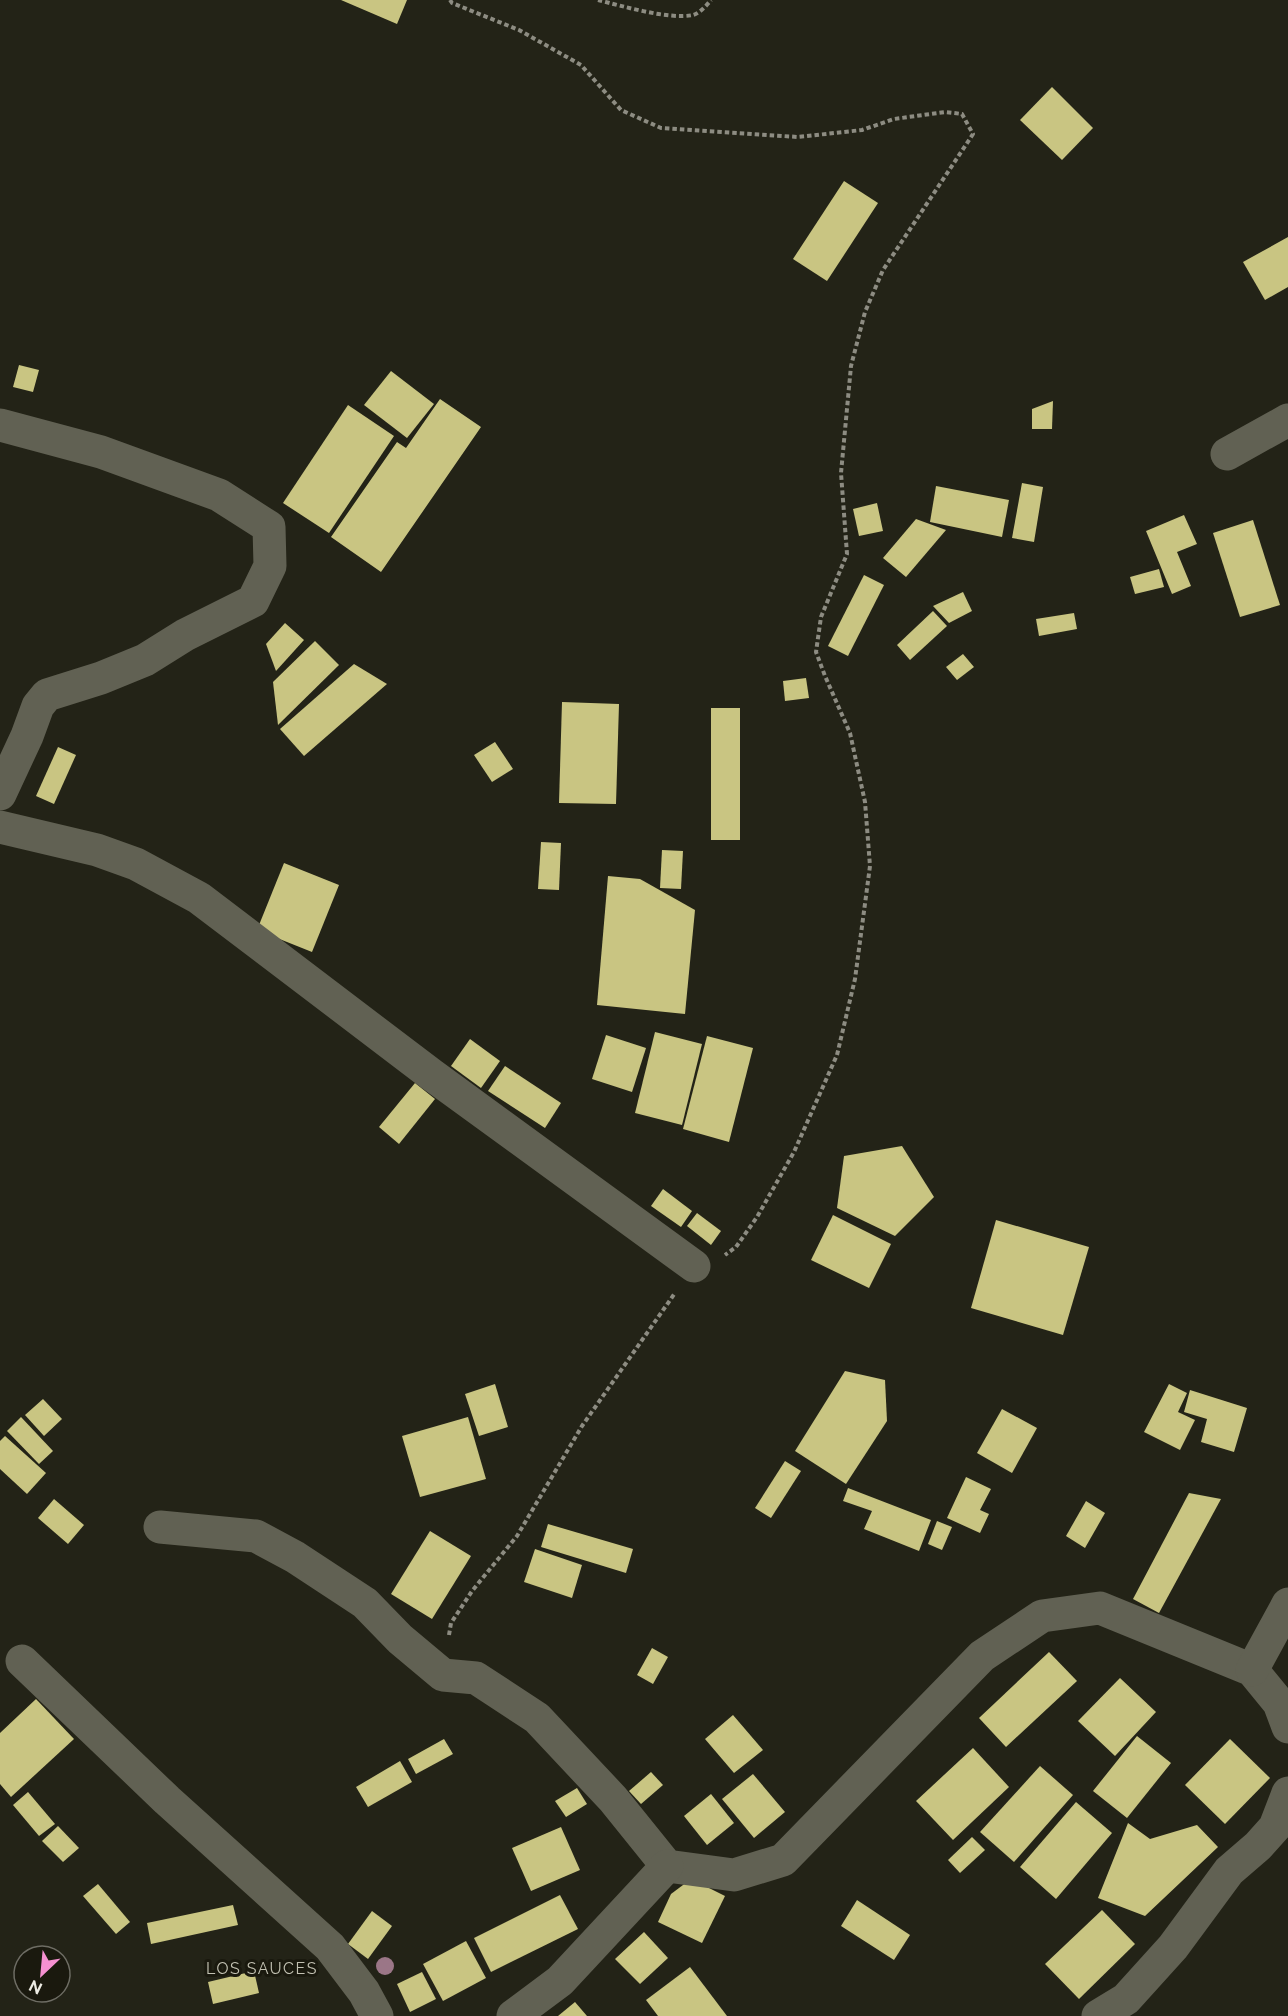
<svg xmlns="http://www.w3.org/2000/svg" width="1288" height="2016" font-family="Raleway,sans-serif">
  <rect width="100%" height="100%" fill="#232317"/>
  <g fill="#c9c582">
    <polygon points="341,0 407,0 397,24"/>
    <polygon points="1052,87 1093,128 1062,160 1020,120"/>
    <polygon points="844,181 878,203 827,281 793,259"/>
    <polygon points="1288,237 1288,287 1265,300 1243,262"/>
    <polygon points="19,365 39,370 33,392 13,387"/>
    <polygon points="391,371 434,404 407,438 364,405"/>
    <polygon points="440,399 481,427 381,572 331,537 397,442 406,448"/>
    <polygon points="1053,401 1052,429 1032,429 1032,409"/>
    <polygon points="348,405 394,436 329,533 283,503"/>
    <polygon points="1022,483 1043,487 1034,542 1012,538"/>
    <polygon points="936,486 1009,500 1002,537 930,522"/>
    <polygon points="877,503 883,531 859,536 853,509"/>
    <polygon points="1184,515 1197,544 1177,552 1191,586 1172,594 1146,531"/>
    <polygon points="916,519 946,530 906,577 883,558"/>
    <polygon points="1253,520 1280,605 1240,617 1213,533"/>
    <polygon points="1159,569 1164,587 1135,594 1130,577"/>
    <polygon points="864,575 884,585 848,656 828,646"/>
    <polygon points="963,592 972,611 949,623 933,606"/>
    <polygon points="933,611 947,626 910,660 897,645"/>
    <polygon points="1074,613 1077,629 1039,636 1036,619"/>
    <polygon points="285,623 304,640 276,671 266,644"/>
    <polygon points="315,641 339,665 278,725 273,682"/>
    <polygon points="963,654 974,667 957,680 946,667"/>
    <polygon points="354,664 387,684 304,756 280,729"/>
    <polygon points="806,678 809,698 785,701 783,681"/>
    <polygon points="562,702 619,704 616,804 559,803"/>
    <rect x="711" y="708" width="29" height="132"/>
    <polygon points="495,742 513,769 492,782 474,755"/>
    <polygon points="58,747 76,755 54,804 36,796"/>
    <polygon points="541,842 561,843 559,890 538,889"/>
    <polygon points="662,850 683,851 681,889 660,888"/>
    <polygon points="284,863 339,885 312,952 257,930"/>
    <polygon points="608,876 640,879 695,910 685,1014 597,1005"/>
    <polygon points="655,1032 702,1044 682,1125 635,1113"/>
    <polygon points="606,1035 646,1048 632,1092 592,1079"/>
    <polygon points="707,1036 753,1048 729,1142 683,1129"/>
    <polygon points="470,1039 500,1061 481,1088 451,1066"/>
    <polygon points="505,1066 561,1103 545,1128 488,1091"/>
    <polygon points="415,1083 435,1099 399,1144 379,1127"/>
    <polygon points="902,1146 934,1197 895,1236 837,1208 844,1156"/>
    <polygon points="663,1189 692,1211 681,1227 651,1206"/>
    <polygon points="697,1213 721,1231 711,1245 687,1226"/>
    <polygon points="833,1215 891,1244 869,1288 811,1260"/>
    <polygon points="996,1220 1089,1247 1063,1335 971,1308"/>
    <polygon points="845,1371 885,1380 887,1421 846,1484 795,1451"/>
    <polygon points="495,1384 508,1427 479,1436 465,1394"/>
    <polygon points="1169,1384 1187,1393 1178,1412 1195,1420 1180,1450 1144,1432"/>
    <polygon points="1190,1390 1247,1408 1234,1452 1201,1442 1207,1419 1184,1412"/>
    <polygon points="43,1399 62,1419 44,1436 25,1415"/>
    <polygon points="1002,1409 1037,1428 1012,1473 977,1453"/>
    <polygon points="21,1417 53,1451 39,1464 7,1431"/>
    <polygon points="468,1417 486,1479 420,1497 402,1436"/>
    <polygon points="5,1436 46,1473 27,1494 0,1469 0,1441"/>
    <polygon points="785,1461 801,1471 771,1518 755,1508"/>
    <polygon points="966,1477 991,1489 980,1510 989,1514 980,1533 947,1518"/>
    <polygon points="848,1488 931,1520 919,1551 864,1529 872,1511 843,1501"/>
    <polygon points="1189,1493 1221,1499 1159,1613 1133,1599"/>
    <polygon points="54,1499 84,1525 68,1544 38,1518"/>
    <polygon points="1086,1501 1105,1513 1085,1548 1066,1536"/>
    <polygon points="937,1521 952,1527 942,1550 928,1544"/>
    <polygon points="548,1524 633,1549 626,1573 541,1547"/>
    <polygon points="430,1531 471,1556 432,1619 391,1594"/>
    <polygon points="535,1549 582,1565 572,1598 524,1582"/>
    <polygon points="652,1648 668,1657 653,1684 637,1675"/>
    <polygon points="1049,1652 1077,1681 1006,1747 979,1718"/>
    <polygon points="1120,1678 1156,1712 1115,1756 1078,1721"/>
    <polygon points="36,1699 74,1739 11,1797 0,1784 0,1733"/>
    <polygon points="733,1715 763,1750 734,1773 705,1739"/>
    <polygon points="1137,1736 1171,1763 1127,1818 1093,1791"/>
    <polygon points="444,1739 453,1754 416,1774 408,1759"/>
    <polygon points="1230,1739 1270,1778 1225,1824 1185,1785"/>
    <polygon points="973,1748 1009,1787 953,1840 916,1801"/>
    <polygon points="400,1761 412,1782 368,1807 356,1787"/>
    <polygon points="1040,1766 1073,1795 1014,1862 980,1832"/>
    <polygon points="651,1772 663,1785 641,1804 629,1791"/>
    <polygon points="753,1774 785,1812 754,1838 722,1799"/>
    <polygon points="577,1788 587,1804 566,1817 555,1801"/>
    <polygon points="28,1792 55,1824 39,1836 13,1805"/>
    <polygon points="711,1794 734,1823 707,1845 684,1816"/>
    <polygon points="1076,1802 1112,1833 1056,1899 1020,1867"/>
    <polygon points="1128,1823 1150,1839 1197,1825 1218,1847 1145,1916 1098,1898"/>
    <polygon points="58,1826 79,1848 63,1862 42,1841"/>
    <polygon points="561,1827 580,1870 531,1891 512,1848"/>
    <polygon points="972,1837 985,1850 960,1873 948,1860"/>
    <polygon points="691,1879 725,1896 702,1943 658,1922 671,1894"/>
    <polygon points="98,1884 130,1922 116,1934 83,1896"/>
    <polygon points="560,1895 578,1929 491,1972 474,1938"/>
    <polygon points="857,1900 910,1935 894,1960 841,1926"/>
    <polygon points="233,1905 238,1925 151,1944 147,1923"/>
    <polygon points="1102,1910 1135,1944 1079,1999 1045,1964"/>
    <polygon points="372,1911 392,1926 368,1959 348,1944"/>
    <polygon points="644,1932 668,1958 640,1984 615,1959"/>
    <polygon points="466,1941 486,1978 443,2001 423,1964"/>
    <polygon points="690,1967 727,2016 658,2016 646,2000"/>
    <polygon points="254,1971 259,1993 213,2004 208,1982"/>
    <polygon points="422,1972 436,1999 410,2012 397,1984"/>
    <polygon points="575,2002 587,2016 558,2016"/>
  </g>
  <g fill="none" stroke-linecap="round" stroke-linejoin="round">
    <g stroke="#8d8c82" stroke-width="4" stroke-dasharray="4.5 3" stroke-linecap="butt">
      <polyline points="450,0 452,3 519,30 581,65 621,110 661,128 798,137 862,130 894,119 945,112 962,114 973,134 883,270 865,312 851,366 841,473 847,554 821,617 816,652 825,676 850,733 865,802 870,866 855,979 837,1055 794,1152 757,1217 736,1247 725,1255"/>
      <path d="M598,0C622,6 669,20 693,15C700,13 706,6 711,0"/>
      <polyline points="449,1635 451,1623 472,1591 517,1536 582,1426 675,1293"/>
    </g>
    <g stroke="#616153" stroke-width="33">
      <polyline points="0,425 101,452 219,495 269,527 270,566 253,601 185,635 145,660 101,678 47,695 38,706 27,736 0,794"/>
      <polyline points="1227,454 1288,420"/>
      <polyline points="0,827 97,850 136,864 199,898 432,1075 694,1266"/>
      <polyline points="160,1527 256,1536 295,1557 365,1603 400,1639 443,1675 476,1678 537,1718 613,1799 667,1866 734,1875 783,1860 982,1656 1042,1616 1100,1608 1252,1670 1279,1703 1288,1727"/>
      <polyline points="22,1661 167,1800 330,1947 364,1992 377,2016"/>
      <polyline points="1252,1670 1288,1604"/>
      <polyline points="513,2016 560,1981 667,1866"/>
      <polyline points="1098,2016 1126,1999 1173,1947 1229,1871 1258,1846 1275,1827 1288,1793"/>
    </g>
  </g>
  <circle fill="#9b7687" cx="385" cy="1966" r="9"/>
  <g text-anchor="middle" dominant-baseline="central" stroke-width="6" stroke-linejoin="round" paint-order="stroke">
    <g font-size="16" letter-spacing="1.5" fill="#c2c1b2" stroke="#1a190e">
      <text x="262" y="1968">LOS SAUCES</text>
    </g>
  </g>
  <g transform="translate(42 1974) rotate(206)"><circle r="28" fill="#1a190e" stroke="#6e6d64" stroke-width="1.5"/>
  <path d="M0-4.5L10 22L0 15L-10 22Z" fill="#f690d1"/>
  <text y="-9" font-size="16" font-weight="bold" text-anchor="middle" fill="#edece4">N</text>
  </g>
</svg>
